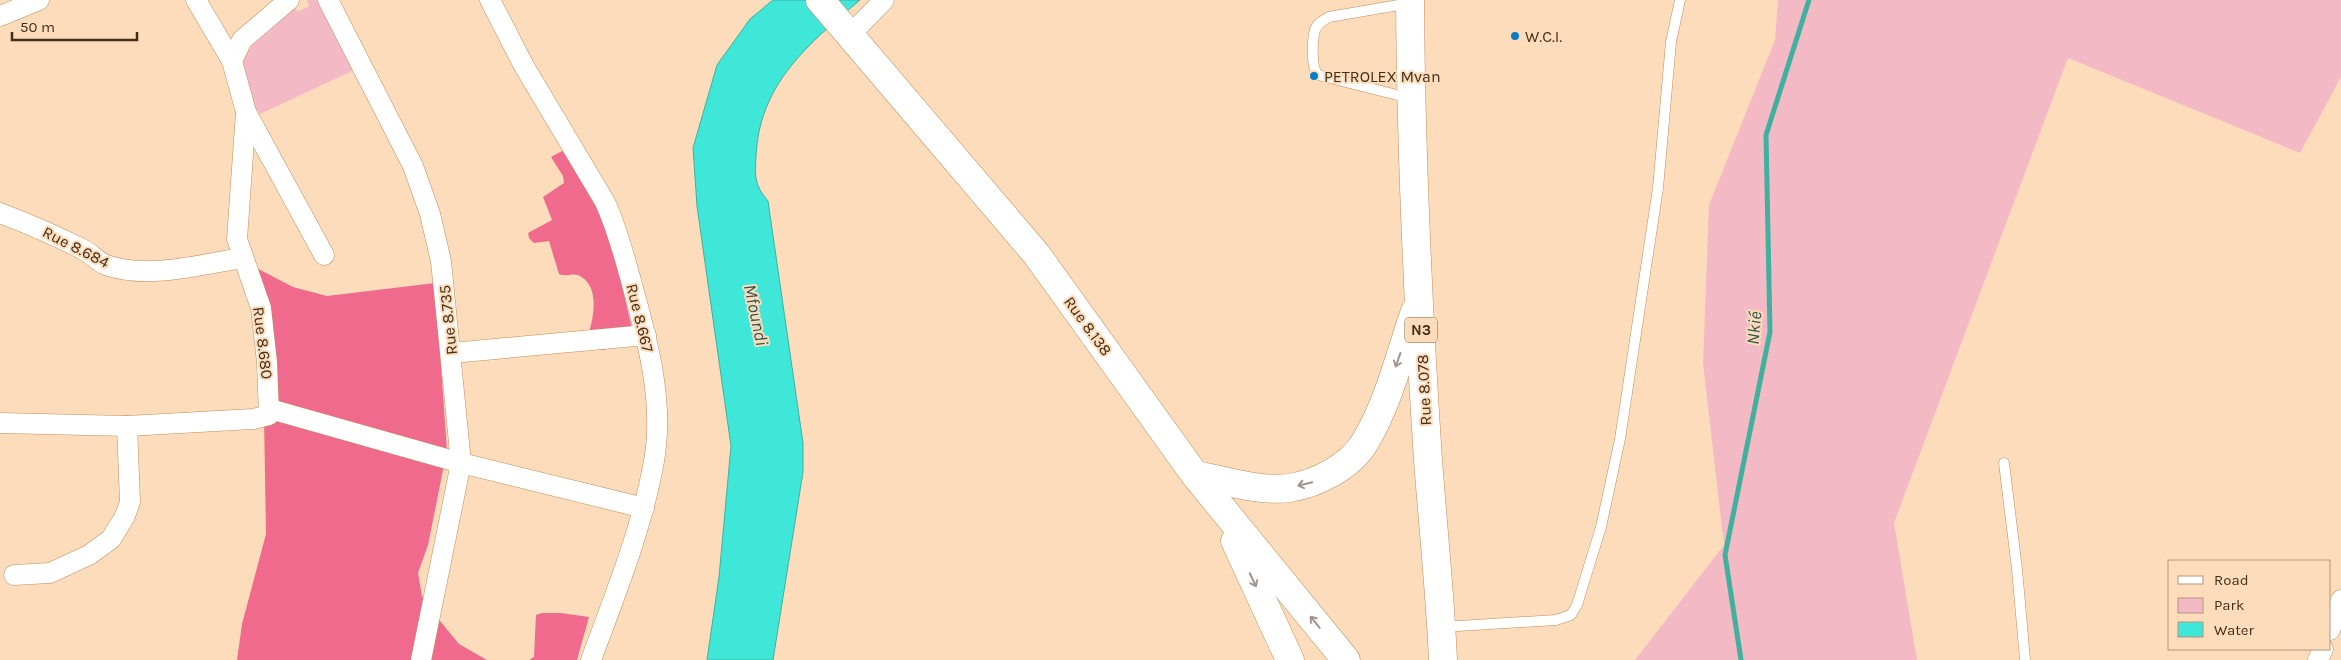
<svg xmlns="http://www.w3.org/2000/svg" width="2341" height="660" font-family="Karla,sans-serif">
  <rect width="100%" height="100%" fill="#fddcbc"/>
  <g fill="#f3bac5">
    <polygon points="307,0 317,0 354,70 260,114 248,97 240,63 259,36 292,4 298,12 309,6"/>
    <polygon points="1778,0 2341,0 2341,77 2300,153 2068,58 1894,523 1917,660 1635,660 1724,545 1703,364 1709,205 1775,40"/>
  </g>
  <g fill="#f06a8d">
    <path d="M562,151C604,198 619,273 633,333L629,342C618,345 593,358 586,343C592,324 603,286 578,275C571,273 565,277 559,274L549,241L534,243L529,238L528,233L552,220L543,197L564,183L563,176L551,157Z"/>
    <polygon points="247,263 293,287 327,296 435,283 447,450 428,545 418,573 422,596 436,616 459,644 487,660 237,660 242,624 266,534 263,356"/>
    <polygon points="542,613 561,613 589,617 577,660 529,660 534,657 536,615"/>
  </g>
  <path fill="#3fe7d9" stroke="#40b09f" d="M773,0H860C810,43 759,83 756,156C755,177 754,184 768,201L803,443V472L773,660H707L719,577L731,446L697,206L693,148L717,65L750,19Z"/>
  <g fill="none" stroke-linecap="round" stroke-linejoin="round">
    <polyline stroke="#40b09f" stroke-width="5" points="1741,660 1725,555 1770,332 1766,135 1809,0"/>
    <defs>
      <g id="lane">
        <path d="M1409,98L1318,75C1311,68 1312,40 1315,30C1317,23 1324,20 1329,17L1410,3"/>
        <polyline points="2004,463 2017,569 2025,660"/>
        <polyline points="1442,627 1556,620 1571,615 1577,605 1601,527 1620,439 1658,188 1671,42 1680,0"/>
      </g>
      <g id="street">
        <polyline points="196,0 232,61"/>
        <polyline points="328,0 413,166 430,214 441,261 461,463 421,660"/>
        <path d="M490,0L524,66L605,202C616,226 623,251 630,277C646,335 665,400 654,461C642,529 615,595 591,660"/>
        <polyline points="0,16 39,0"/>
        <polyline points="850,35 884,0"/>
        <polyline points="246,112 324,255"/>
        <path d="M0,213C29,224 57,236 84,250C92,254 98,262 106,265C149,280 200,264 243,258"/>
        <polyline points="452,353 646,335"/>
        <polyline points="270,409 461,463 644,508"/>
        <polyline points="0,423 127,426 253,419 269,415 267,362 261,308 237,239 246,112 232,61 242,40 289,0"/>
        <polyline points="14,575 50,573 89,555 111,539 125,516 130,502 127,426"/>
        <polyline points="2330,630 2341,600"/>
        <polyline points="2318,660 2323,649"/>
      </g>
      <g id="primary">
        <polyline points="820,0 1037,255 1195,475 1346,660"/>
        <polyline points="1235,541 1290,660"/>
      </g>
      <g id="highway">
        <path d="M1410,0C1411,153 1418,307 1428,460C1433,527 1440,593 1443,660"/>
        <path d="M1195,475C1224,480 1259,492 1289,488C1316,484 1350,467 1365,442C1389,402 1400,354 1415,311"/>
      </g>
    </defs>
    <use href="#lane" stroke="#bf8d58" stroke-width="11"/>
    <use href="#street" stroke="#bf8d58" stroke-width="21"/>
    <use href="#primary" stroke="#bf8d58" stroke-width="29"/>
    <use href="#highway" stroke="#bf8d58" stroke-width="29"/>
    <use href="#lane" stroke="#fff" stroke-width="10"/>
    <use href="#street" stroke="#fff" stroke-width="20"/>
    <use href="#primary" stroke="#fff" stroke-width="28"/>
    <use href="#highway" stroke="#fff" stroke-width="28"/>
  </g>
  <defs><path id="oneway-shaft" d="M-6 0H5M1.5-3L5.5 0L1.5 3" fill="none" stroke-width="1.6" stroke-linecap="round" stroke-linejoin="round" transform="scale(1.25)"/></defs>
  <g stroke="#a1968c">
    <use href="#oneway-shaft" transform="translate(1398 360) rotate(109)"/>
    <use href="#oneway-shaft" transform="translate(1305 484) rotate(167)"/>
    <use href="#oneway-shaft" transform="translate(1253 580) rotate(65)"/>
    <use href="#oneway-shaft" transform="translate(1315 622) rotate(-129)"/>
  </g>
  <g fill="#0a7cc6" stroke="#fddcbc" stroke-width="2">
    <circle cx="1515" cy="36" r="5"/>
    <circle cx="1314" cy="76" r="5"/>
  </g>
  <g text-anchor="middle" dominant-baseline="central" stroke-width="4" stroke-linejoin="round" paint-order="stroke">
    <rect fill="#fddcbc" stroke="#7b6249" stroke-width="1" x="1405" y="317.5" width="32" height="25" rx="4"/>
    <g font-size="15" font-weight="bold" fill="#432e18">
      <text x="1421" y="330">N3</text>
    </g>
    <g font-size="16" fill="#432e18" stroke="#fddcbc" text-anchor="start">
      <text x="1525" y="36">W.C.I.</text>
      <text x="1324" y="76">PETROLEX Mvan</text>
    </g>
    <g font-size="16" fill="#432e18" stroke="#fddcbc">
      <text transform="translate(76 247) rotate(27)">Rue 8.684</text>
      <text transform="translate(640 318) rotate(76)">Rue 8.667</text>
      <text transform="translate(448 320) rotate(-96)">Rue 8.735</text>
      <text transform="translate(1088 326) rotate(54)">Rue 8.138</text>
      <text transform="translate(263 343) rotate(83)">Rue 8.680</text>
      <text transform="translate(1424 390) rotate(-93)">Rue 8.078</text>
    </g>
    <g font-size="18" font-style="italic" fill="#335551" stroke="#fddcbc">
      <text transform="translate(756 315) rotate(78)">Mfoundi</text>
      <text transform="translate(1754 328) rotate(-85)">Nkié</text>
    </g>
  </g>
  <rect x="2168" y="560" width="162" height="90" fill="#fddcbc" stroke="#b3967a"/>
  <rect x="2178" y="576" width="25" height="8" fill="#ffffff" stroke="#b3967a"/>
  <text x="2214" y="585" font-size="15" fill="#432e18">Road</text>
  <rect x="2178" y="598" width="25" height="15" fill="#f3bac5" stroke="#b3967a"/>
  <text x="2214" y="610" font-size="15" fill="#432e18">Park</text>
  <rect x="2178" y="622" width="25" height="15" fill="#3fe7d9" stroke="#b3967a"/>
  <text x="2214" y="635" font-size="15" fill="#432e18">Water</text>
  <path d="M12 32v8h125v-8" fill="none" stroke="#432e18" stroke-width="2.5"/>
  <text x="20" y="32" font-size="15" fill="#432e18" stroke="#fddcbc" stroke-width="4" paint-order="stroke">50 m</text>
</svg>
